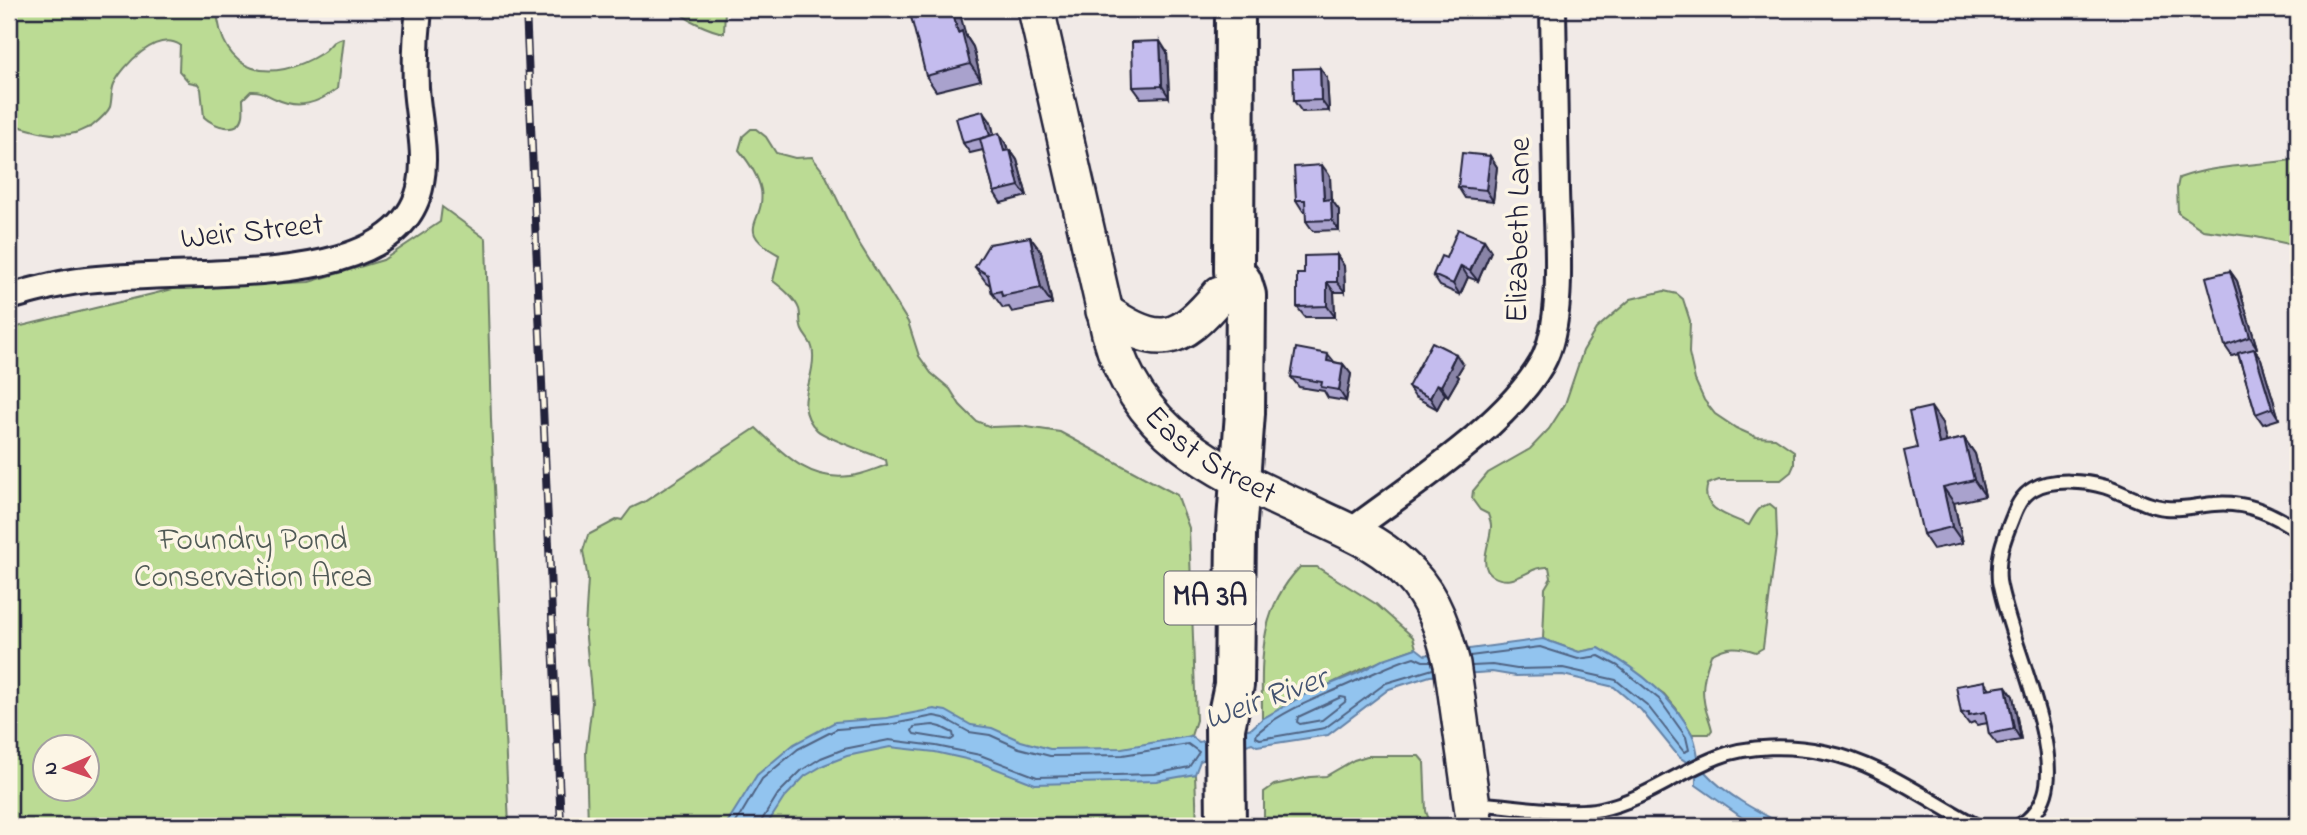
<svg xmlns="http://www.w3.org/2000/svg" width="2307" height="835" font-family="'Indie Flower',sans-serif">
  <rect width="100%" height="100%" fill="#f1eae7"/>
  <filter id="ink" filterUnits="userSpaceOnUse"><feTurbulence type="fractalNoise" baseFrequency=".0143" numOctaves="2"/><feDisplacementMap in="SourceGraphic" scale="14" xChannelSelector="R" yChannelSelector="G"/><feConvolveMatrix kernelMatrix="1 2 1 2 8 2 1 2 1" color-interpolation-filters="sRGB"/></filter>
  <g filter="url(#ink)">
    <g fill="#bbdb94" stroke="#6e7e68" stroke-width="2" fill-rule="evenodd">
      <path d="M9,9H217C221,75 271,85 322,53C330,48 332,39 343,38L337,89C318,103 299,110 276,99C266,95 262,90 251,91L243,99C243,104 244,111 243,116C239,135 213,126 204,117L201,89L198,84L189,82L179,71L180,45C157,30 123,65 114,84C111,91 112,100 110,107C107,114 97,122 91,127C84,128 82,131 75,133C57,138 26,129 9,123Z"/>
      <path d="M677,9H725L724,33C712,31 682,19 677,9Z"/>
      <path d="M751,129H756L766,137L776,153L795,158L812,157L825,174L857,240L908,322L919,356L931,373L950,389L960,405L976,421L991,427L1020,426L1060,432L1177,495L1189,528L1196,720L1191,736L1185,738L1186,775L1195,774L1197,826H588L586,752L592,703L585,627L588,579L583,551L588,535L618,519L622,520L631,508L644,502L756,428C784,454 809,482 850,476C862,475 875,469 887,465L886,460C872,454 825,438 817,430C792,405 815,382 813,354C813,342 806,339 802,330C799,323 801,315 799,309C795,298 782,288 773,281L779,255C732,229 766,223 761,190C758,175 748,161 739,150L743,136Z"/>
      <path d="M2298,159V246L2256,237L2203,230L2178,213L2177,188L2179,178C2216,164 2258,166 2298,159Z"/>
      <path d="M442,207L486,239L491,419L509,826H9V329L177,288L309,282L383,260L440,222ZM46,748H88V790H46Z"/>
      <path d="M1664,291L1677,294L1683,299L1690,321L1689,353L1695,380L1704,400L1715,414L1736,428L1756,437L1775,438L1794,451V465L1791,472L1781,480H1719L1708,484C1698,509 1731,517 1749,525C1755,515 1758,506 1770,504L1776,509L1777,537L1763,648L1756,652C1738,646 1728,645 1711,655C1706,670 1701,685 1704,701C1705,711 1710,720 1712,730L1709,734H1692L1676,708L1664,694L1599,648L1579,652L1543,639L1545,588L1551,578L1549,567C1529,565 1515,589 1493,576C1476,566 1492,540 1491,525C1491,521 1489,518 1488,514L1480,510L1472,499L1473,491L1488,473L1530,449L1549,429L1565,404L1583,351L1596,329L1631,299Z"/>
      <path d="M1300,567H1317L1376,604L1413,637L1416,648C1362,666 1312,693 1262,719C1262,661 1257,612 1300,567Z"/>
      <polygon points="1367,756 1419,756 1424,762 1426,811 1431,826 1267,826 1264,822 1264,792 1274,785 1310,777 1326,776 1354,760"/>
    </g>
    <path fill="#92c4ef" stroke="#6583a7" stroke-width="2" d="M1543,639L1579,652L1599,648C1636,668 1672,695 1692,734C1699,747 1695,761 1706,773C1727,796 1759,812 1786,826H1754L1696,785V776L1688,763L1679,757L1641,710L1614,687L1563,675L1516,676L1492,672L1430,676L1389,689L1328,735L1257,746L1252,743L1200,761L1195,774L1156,781L1035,784L979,762L935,752L890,747L847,756L824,765L805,776L784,798L766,826H725L757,775L794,744L835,722L887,718L934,709L946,711L971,725L992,728L1021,741L1050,749L1122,748L1191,736L1199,742L1252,728L1262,719L1306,694L1358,673L1384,659L1416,648L1425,655Z"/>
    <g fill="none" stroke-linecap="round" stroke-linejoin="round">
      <g stroke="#4f6383" stroke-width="2">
        <polyline points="1470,656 1540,647 1578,659 1599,656 1618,666 1659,699 1686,737 1689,750 1684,752 1647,705 1616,680 1563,668 1517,669 1492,665 1472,666"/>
        <path d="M1431,661H1423L1414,657C1394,663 1377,672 1358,680C1324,696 1285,708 1257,733L1256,737L1260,739L1325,728L1386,683L1433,669"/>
        <polygon points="1341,697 1346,698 1345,702 1322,720 1300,724 1297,722 1298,717"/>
        <polygon points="933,725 941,727 953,733 954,738 951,740 914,734 912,731 914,727"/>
        <polyline points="734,826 762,779 798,749 837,729 888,725 934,716 944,718 969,732 990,735 1019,748 1050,756 1123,755 1188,744 1199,752 1189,767 1155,774 1037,777 980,755 936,746 889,740 844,749 821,758 802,770 778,794 762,820 761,826"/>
      </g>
      <defs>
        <g id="lane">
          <path d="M1473,803C1509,805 1567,816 1601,809C1644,800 1678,772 1718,757C1749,745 1791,745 1824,752C1880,763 1927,800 1977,826"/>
          <path d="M2019,826C2031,819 2041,807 2045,794C2061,742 2008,637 1999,581C1997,557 2003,541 2012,519C2016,508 2021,496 2033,489C2051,478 2086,481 2106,487C2126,494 2145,506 2166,508C2183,510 2198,505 2214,504C2246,501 2273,513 2298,531"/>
        </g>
        <g id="street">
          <path d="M9,297C38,289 67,281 97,279C132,276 167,275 203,274C270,271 406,271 421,183C427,153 418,119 416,88C415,61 416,35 419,9"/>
          <path d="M1351,531C1409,487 1506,426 1542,363C1565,322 1557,237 1556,190C1555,129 1554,69 1553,9"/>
        </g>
        <g id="secondary">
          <path id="s1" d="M1036,9L1110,334C1139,441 1224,473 1316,516C1353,534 1380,543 1410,574C1434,599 1444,632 1452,664L1475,826"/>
          <path d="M1104,311C1158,349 1179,344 1220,294"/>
        </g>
        <polyline id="primary" points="1226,826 1225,728 1234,685 1236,535 1245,413 1246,295 1242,282 1234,271 1235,9"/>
      </defs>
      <use href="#lane" stroke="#22223b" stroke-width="18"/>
      <use href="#street" stroke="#22223b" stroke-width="30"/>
      <use href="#secondary" stroke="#22223b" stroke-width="40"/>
      <use href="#primary" stroke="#22223b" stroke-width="44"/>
      <use href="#lane" stroke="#fcf5e5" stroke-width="12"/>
      <use href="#street" stroke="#fcf5e5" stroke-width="24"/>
      <use href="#secondary" stroke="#fcf5e5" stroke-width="35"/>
      <use href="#primary" stroke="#fcf5e5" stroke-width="38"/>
      <defs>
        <polyline id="rail" points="526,9 561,826"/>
      </defs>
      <use href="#rail" stroke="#22223b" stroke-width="8"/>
      <use href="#rail" stroke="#fcf5e5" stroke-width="5" stroke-dasharray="16" stroke-linecap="butt"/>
    </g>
    <g fill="#a9a2cd" stroke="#22223b" stroke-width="2">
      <polygon points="966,36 973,47 981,80 936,91 926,76"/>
      <polygon points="1167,52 1169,97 1141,98 1133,87"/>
      <polygon points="1327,78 1329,111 1302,112 1294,101"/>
      <polygon points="991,122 994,135 1006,144 1008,150 1010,150 1017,160 1027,196 1001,203 994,192 983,150 970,153 963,143"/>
      <polygon points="1490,156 1497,167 1493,201 1465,198 1458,187"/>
      <polygon points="1330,176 1331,199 1339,210 1339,230 1313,231 1306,221 1306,211 1303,211 1296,200"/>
      <polygon points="1030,237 1041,252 1052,304 1012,312 1009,307 1003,308 992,293 990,285 986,282 975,267"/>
      <polygon points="1484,240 1491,251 1478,281 1468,277 1460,295 1440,286 1433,275 1446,258"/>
      <polygon points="1337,255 1344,266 1345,292 1334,292 1335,317 1305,317 1297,307 1304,274"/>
      <polygon points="2230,271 2237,281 2257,348 2254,349 2261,359 2279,419 2263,424 2256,414 2238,354 2232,356 2225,346"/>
      <polygon points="1334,362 1343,364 1351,374 1346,401 1328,398 1324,391 1299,387 1291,377"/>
      <polygon points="1463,365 1457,375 1459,377 1448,396 1445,394 1437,409 1415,397 1408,387"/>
      <polygon points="1942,423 1946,442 1964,438 1975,454 1985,496 1954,503 1963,543 1933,549 1923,534"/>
      <polygon points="1985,681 1990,689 2013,696 2021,740 1997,744 1989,734 1988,723 1977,725 1974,722 1969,724 1961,713"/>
    </g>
    <g fill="#8984a7" stroke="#22223b" stroke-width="2">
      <polygon points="952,9 959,10 966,36 973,47 981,80 970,64 958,33"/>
      <polygon points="1160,41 1167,52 1169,97 1162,86"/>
      <polygon points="1320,68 1327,78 1329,111 1321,100"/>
      <polygon points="983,111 991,122 997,146 990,136"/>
      <polygon points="999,133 1006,144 1011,162 1004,151"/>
      <polygon points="1010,150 1017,160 1027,196 1019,186"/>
      <polygon points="1490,156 1497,167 1493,201 1486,190"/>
      <polygon points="1322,165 1330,176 1331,210 1324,200"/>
      <polygon points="1331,199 1339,210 1339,230 1332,220"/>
      <polygon points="1030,237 1041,252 1052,304 1041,288"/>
      <polygon points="1484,240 1491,251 1478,281 1470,271"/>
      <polygon points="1337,255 1344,266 1345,292 1337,282"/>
      <polygon points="1461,266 1468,277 1460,295 1453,284"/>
      <polygon points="2230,271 2237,281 2257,348 2250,337"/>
      <polygon points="1327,282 1334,292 1335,317 1327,306"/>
      <polygon points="2254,349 2261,359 2279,419 2272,408"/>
      <polygon points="1328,354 1336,364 1327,361"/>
      <polygon points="1456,354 1463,365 1457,375 1459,377 1448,396 1441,386"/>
      <polygon points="1343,364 1351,374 1346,401 1339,390"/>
      <polygon points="1437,384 1445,394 1437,409 1430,398"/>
      <polygon points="1931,407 1942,423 1950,459 1939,444"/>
      <polygon points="1964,438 1975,454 1985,496 1974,480"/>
      <polygon points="1943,487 1954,503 1963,543 1952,527"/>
      <polygon points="2006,686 2013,696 2021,740 2014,729"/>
    </g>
    <g fill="#c4bcee" stroke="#22223b" stroke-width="2">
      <polygon points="909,9 952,9 958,33 962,31 970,64 926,76"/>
      <polygon points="1160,41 1162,86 1133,87 1132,42"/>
      <polygon points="1320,68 1321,100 1294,101 1293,69"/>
      <polygon points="983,111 990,136 963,143 956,118"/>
      <polygon points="999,133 1004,151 1010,150 1019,186 994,192 980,139"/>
      <polygon points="1462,153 1490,156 1486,190 1458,187"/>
      <polygon points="1322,165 1324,200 1331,199 1332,220 1306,221 1305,200 1296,200 1294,167"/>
      <polygon points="1458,229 1484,240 1470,271 1461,266 1453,284 1433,275 1441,256 1446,258"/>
      <polygon points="1030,237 1041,288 1002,296 1001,291 992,293 988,275 975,267 989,244"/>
      <polygon points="1337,255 1337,282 1327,282 1327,306 1297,307 1297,274 1304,274 1304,256"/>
      <polygon points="2230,271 2250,337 2225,346 2206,277"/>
      <polygon points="1432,342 1456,354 1450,366 1451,367 1441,386 1437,384 1430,398 1408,387"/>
      <polygon points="1296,348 1328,354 1327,361 1343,364 1339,390 1321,387 1322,382 1291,377"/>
      <polygon points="2254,349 2272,408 2256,414 2238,353"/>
      <polygon points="1931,407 1939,444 1964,438 1974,480 1943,487 1952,527 1923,534 1904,451 1917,448 1909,412"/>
      <polygon points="1985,681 1986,689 2006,686 2014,729 1989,734 1985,712 1969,715 1969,712 1961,713 1956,686"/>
    </g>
  </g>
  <g text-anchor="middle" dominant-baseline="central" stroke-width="7" stroke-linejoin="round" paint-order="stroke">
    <rect fill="#fcf5e5" stroke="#63616e" stroke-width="2" x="1164.5" y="571.5" width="91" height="53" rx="5"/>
    <g font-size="30" font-weight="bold" fill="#22223b">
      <text x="1210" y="598">MA 3A</text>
    </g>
    <g font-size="32" fill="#22223b" stroke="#fcf5e5">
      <text transform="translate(1520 230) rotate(-89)">Elizabeth Lane</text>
      <text transform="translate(252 233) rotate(-6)">Weir Street</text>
      <text stroke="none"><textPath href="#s1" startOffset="497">East Street</textPath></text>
    </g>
    <g font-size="32" fill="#505a56" stroke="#fcf5e5">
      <text x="253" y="541">Foundry Pond<tspan x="253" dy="37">Conservation Area</tspan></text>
    </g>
    <g font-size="33" font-style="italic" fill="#445371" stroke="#fcf5e5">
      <text transform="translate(1266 700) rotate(-20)">Weir River</text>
    </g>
  </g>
  <rect width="2307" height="835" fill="none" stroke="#fcf5e5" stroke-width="35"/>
  <rect x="18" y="18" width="2272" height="800" fill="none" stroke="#22223b" stroke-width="2.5" filter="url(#ink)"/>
  <g transform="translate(66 768) rotate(268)"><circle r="33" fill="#fcf5e5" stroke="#a5a1a1" stroke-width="2"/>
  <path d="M0-5L12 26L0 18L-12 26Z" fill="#d1495b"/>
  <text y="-10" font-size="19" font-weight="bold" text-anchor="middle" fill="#22223b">N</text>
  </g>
</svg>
